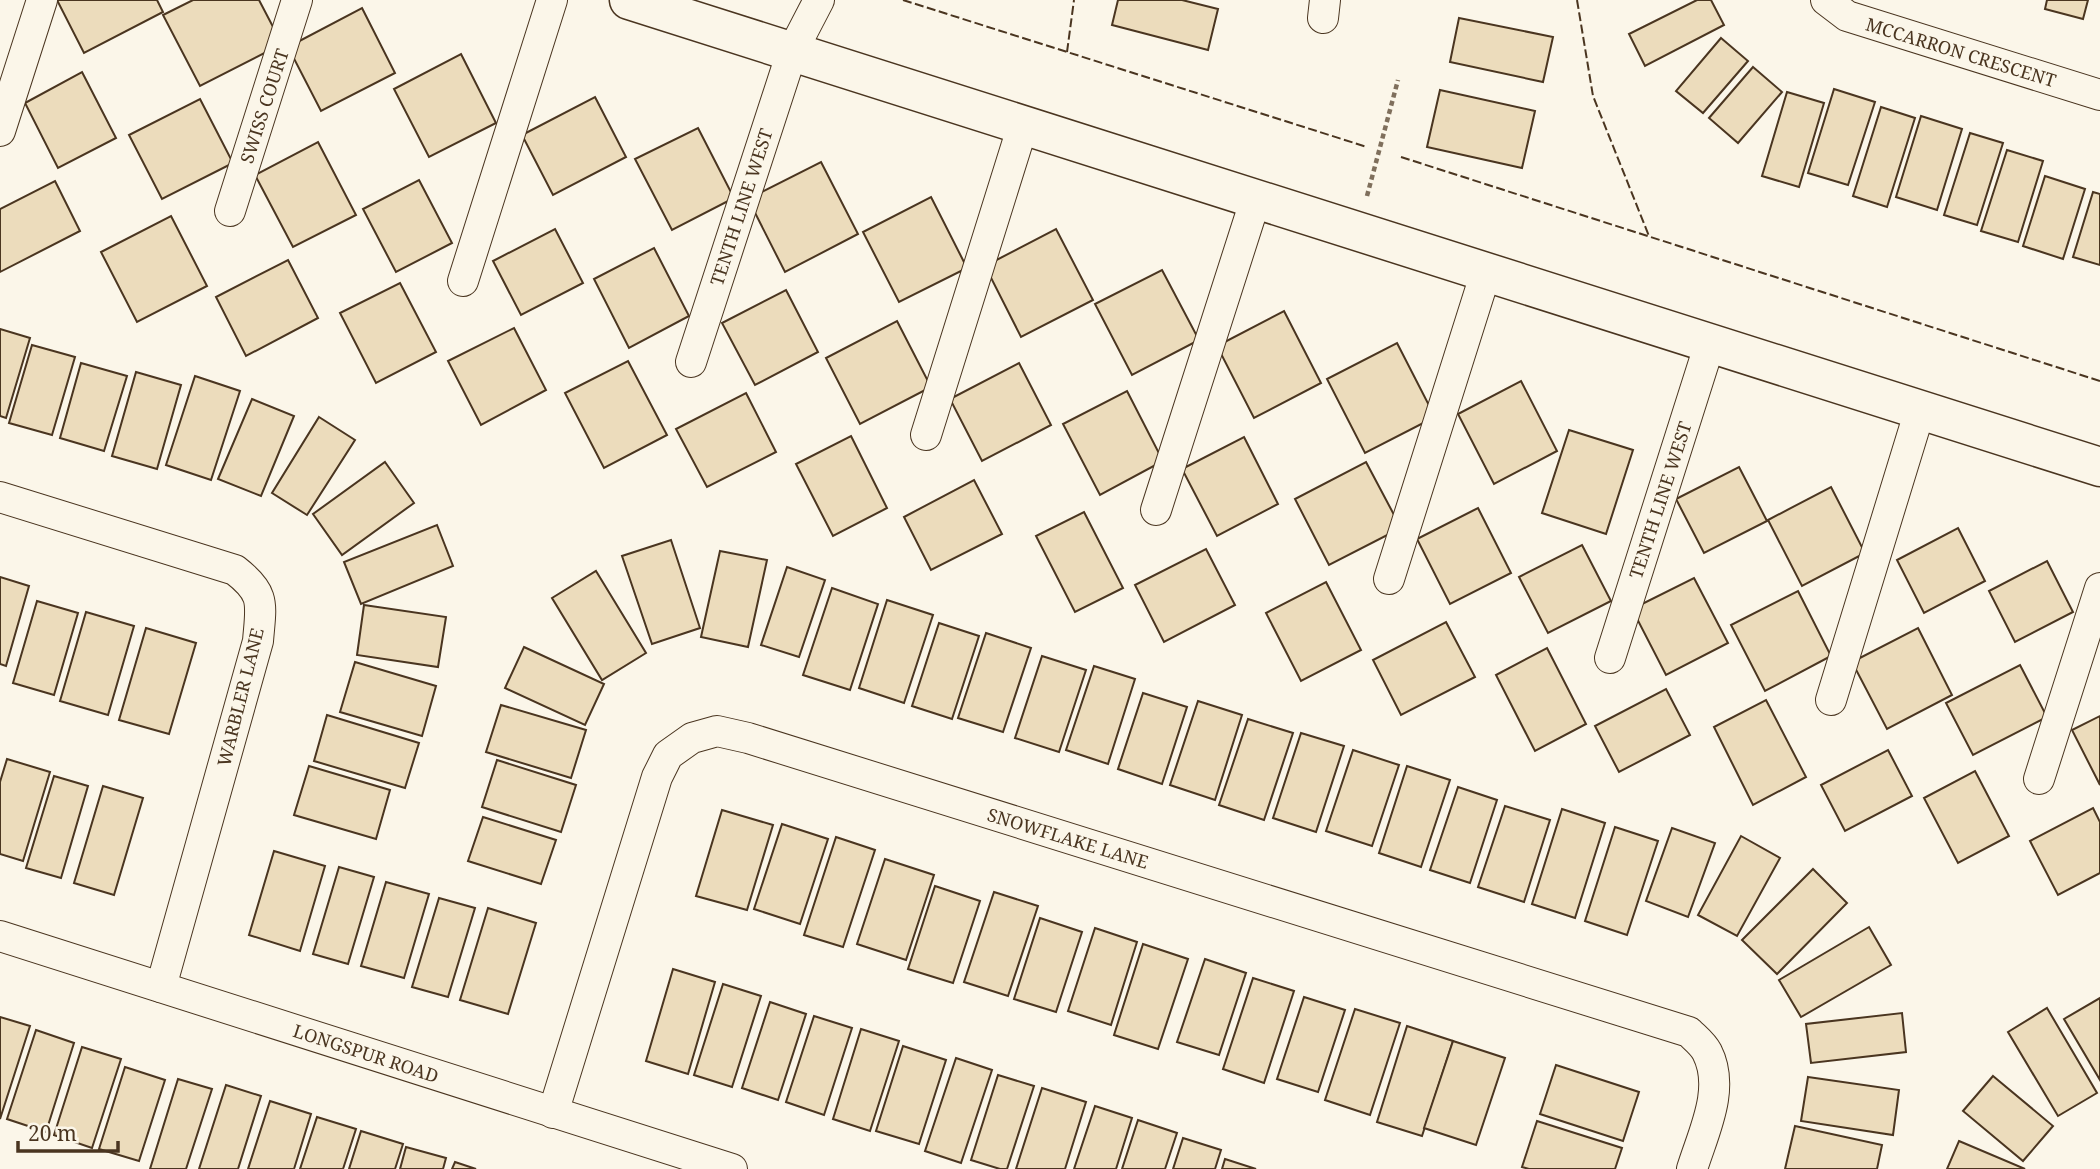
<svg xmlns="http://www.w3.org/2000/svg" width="2100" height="1169" font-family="'Noto Serif',serif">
  <rect width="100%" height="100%" fill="#fbf6e9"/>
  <g fill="#ecdcbc" stroke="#4a3520" stroke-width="2">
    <polygon points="57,0 157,0 163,12 84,53"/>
    <polygon points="193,0 259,0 282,44 200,86 163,15"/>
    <polygon points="1118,0 1182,0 1218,9 1208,50 1112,25"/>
    <polygon points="1697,0 1711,0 1724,25 1645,66 1629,34"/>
    <polygon points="2047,0 2088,0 2083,19 2045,9"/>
    <polygon points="362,8 395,73 321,111 288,47"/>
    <polygon points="1459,18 1553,37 1543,82 1450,62"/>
    <polygon points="1721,38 1748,61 1703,113 1676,91"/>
    <polygon points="461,54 496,123 429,157 394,89"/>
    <polygon points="1753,67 1782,92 1738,143 1709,118"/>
    <polygon points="82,72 116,138 58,168 25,103"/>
    <polygon points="1834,89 1875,102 1848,185 1808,173"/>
    <polygon points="1440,90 1535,111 1522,168 1427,147"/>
    <polygon points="1787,92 1824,103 1799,187 1762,176"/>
    <polygon points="595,97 626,157 553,195 522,135"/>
    <polygon points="200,99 233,163 162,199 129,135"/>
    <polygon points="1881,107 1915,118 1887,207 1853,196"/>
    <polygon points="1921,116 1962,129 1937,210 1896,197"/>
    <polygon points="698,128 734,198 672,230 635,159"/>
    <polygon points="1970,133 2003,143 1977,225 1944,215"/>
    <polygon points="318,142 356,215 293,247 255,175"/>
    <polygon points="2007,150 2043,161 2018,242 1981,231"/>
    <polygon points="821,162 858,234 785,272 748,199"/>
    <polygon points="2045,176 2085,189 2063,259 2023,246"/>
    <polygon points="419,180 452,243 396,272 363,209"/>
    <polygon points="55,181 80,231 0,272 0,209"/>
    <polygon points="2093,192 2100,194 2100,265 2073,257"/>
    <polygon points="931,197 967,268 899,302 863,232"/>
    <polygon points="171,216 207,286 137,322 101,252"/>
    <polygon points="555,229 583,283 521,315 493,261"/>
    <polygon points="1056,229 1093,300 1021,337 985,266"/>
    <polygon points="654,248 689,316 629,348 594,279"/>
    <polygon points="288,260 318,318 246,356 216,297"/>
    <polygon points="1162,270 1199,340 1132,375 1095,304"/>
    <polygon points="400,283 436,352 376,383 340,313"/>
    <polygon points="786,290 818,352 755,385 722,323"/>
    <polygon points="1284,311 1321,383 1254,418 1217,346"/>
    <polygon points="897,321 931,387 860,424 826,358"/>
    <polygon points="514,328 546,390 481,425 448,361"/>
    <polygon points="0,329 30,338 6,418 0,416"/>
    <polygon points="1397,343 1435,417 1365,453 1327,379"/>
    <polygon points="32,345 75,357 52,435 9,423"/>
    <polygon points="628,361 667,435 604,468 565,393"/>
    <polygon points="81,363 127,376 104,451 60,438"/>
    <polygon points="1019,363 1051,425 982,461 950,399"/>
    <polygon points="136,372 181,385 157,469 112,456"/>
    <polygon points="195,376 240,391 211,480 166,465"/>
    <polygon points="1521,381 1557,451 1494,484 1458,414"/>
    <polygon points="1127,391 1163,461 1100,495 1063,424"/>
    <polygon points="746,393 776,452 707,487 676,429"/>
    <polygon points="252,399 294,416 261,496 218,479"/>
    <polygon points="319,417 355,440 307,515 272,493"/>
    <polygon points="1569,430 1633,450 1606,534 1542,513"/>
    <polygon points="851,436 887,508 833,536 796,464"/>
    <polygon points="1244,437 1278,504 1217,536 1182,469"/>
    <polygon points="385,462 414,503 342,555 313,514"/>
    <polygon points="1366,462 1401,528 1329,565 1295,499"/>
    <polygon points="1739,467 1767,521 1704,553 1676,499"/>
    <polygon points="974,480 1002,534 931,570 904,517"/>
    <polygon points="1831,487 1865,553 1802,586 1768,520"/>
    <polygon points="1478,508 1511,573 1450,604 1417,539"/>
    <polygon points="1084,512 1123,588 1075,612 1036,536"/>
    <polygon points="437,525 453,566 361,604 344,562"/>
    <polygon points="1958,528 1985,581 1924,613 1897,560"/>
    <polygon points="671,540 700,628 652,644 622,556"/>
    <polygon points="1582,545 1611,601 1548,633 1519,577"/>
    <polygon points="1206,549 1235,605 1164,642 1135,585"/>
    <polygon points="720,551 767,560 748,647 701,637"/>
    <polygon points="2047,561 2073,612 2015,642 1989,591"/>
    <polygon points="787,567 825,580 799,657 761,645"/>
    <polygon points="596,571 646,653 602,680 552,598"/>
    <polygon points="0,577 29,586 6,666 0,664"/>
    <polygon points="1694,578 1728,643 1666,675 1632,609"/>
    <polygon points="1326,582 1361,650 1301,681 1266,613"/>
    <polygon points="832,588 878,604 850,690 803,675"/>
    <polygon points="1798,591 1831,656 1765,691 1731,625"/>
    <polygon points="887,600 933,615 904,703 859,688"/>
    <polygon points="37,601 78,613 54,695 13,683"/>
    <polygon points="364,605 446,617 438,667 357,655"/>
    <polygon points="86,612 134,626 108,715 60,701"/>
    <polygon points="1446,622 1475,677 1401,715 1373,660"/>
    <polygon points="939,623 979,636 952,719 912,706"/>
    <polygon points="146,628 196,643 169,734 119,720"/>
    <polygon points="1918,628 1952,695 1887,729 1852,662"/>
    <polygon points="986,633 1031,648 1003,732 958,718"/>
    <polygon points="524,647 604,684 585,725 505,688"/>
    <polygon points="1547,648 1586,724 1535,751 1496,675"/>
    <polygon points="1042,656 1086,670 1059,752 1015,738"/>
    <polygon points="355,662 436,686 422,736 340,712"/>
    <polygon points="2020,665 2047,717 1973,755 1946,703"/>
    <polygon points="1094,666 1135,679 1108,764 1066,750"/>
    <polygon points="1666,689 1690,735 1619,772 1595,726"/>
    <polygon points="1143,693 1187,707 1162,784 1118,769"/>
    <polygon points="1766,700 1806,777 1753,805 1714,727"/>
    <polygon points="1198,701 1242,715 1215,800 1170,785"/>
    <polygon points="501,705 586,730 571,778 486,752"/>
    <polygon points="327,715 419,743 405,788 314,761"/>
    <polygon points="2100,716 2100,785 2072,730"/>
    <polygon points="1248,719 1293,733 1264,820 1219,805"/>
    <polygon points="1301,733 1344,746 1316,832 1273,818"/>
    <polygon points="1353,750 1399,765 1372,846 1326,831"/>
    <polygon points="1888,750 1912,796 1845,831 1821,785"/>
    <polygon points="7,759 50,772 23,861 0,854 0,782"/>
    <polygon points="497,760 576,785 561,832 482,807"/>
    <polygon points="309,766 390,790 376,839 294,815"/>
    <polygon points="1407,766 1450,780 1421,867 1379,853"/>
    <polygon points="1975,771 2009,836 1958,863 1924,798"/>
    <polygon points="54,776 88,786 61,878 26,868"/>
    <polygon points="103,786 143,798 114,895 74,883"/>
    <polygon points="1458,787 1497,800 1470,883 1430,870"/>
    <polygon points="1505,806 1550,820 1524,902 1478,887"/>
    <polygon points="2093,808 2100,822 2100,873 2058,895 2030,841"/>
    <polygon points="1562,809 1605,823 1575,918 1532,904"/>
    <polygon points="722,810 773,825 747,910 696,896"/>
    <polygon points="483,817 556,840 541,884 468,861"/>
    <polygon points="782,824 828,839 800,924 754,909"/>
    <polygon points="1615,827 1658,841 1627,935 1585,921"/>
    <polygon points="1672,828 1715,843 1688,917 1646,901"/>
    <polygon points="1741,836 1780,858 1737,936 1698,915"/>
    <polygon points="836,837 875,850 843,947 804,935"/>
    <polygon points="274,851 325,866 300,951 249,935"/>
    <polygon points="885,859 934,875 906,960 857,944"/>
    <polygon points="339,867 374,877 348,964 313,954"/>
    <polygon points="1813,869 1847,903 1777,974 1742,940"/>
    <polygon points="386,882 429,894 404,978 361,966"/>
    <polygon points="935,886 980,901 953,983 908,969"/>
    <polygon points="994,892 1038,906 1008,996 964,982"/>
    <polygon points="439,898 475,908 448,997 412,987"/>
    <polygon points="488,908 536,923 508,1014 460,1000"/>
    <polygon points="1040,918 1082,932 1056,1012 1014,999"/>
    <polygon points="1869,927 1891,965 1801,1017 1779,980"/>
    <polygon points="1095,928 1137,942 1111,1025 1068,1011"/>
    <polygon points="1143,944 1188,959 1158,1049 1114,1035"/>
    <polygon points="1205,959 1246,973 1219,1055 1177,1042"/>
    <polygon points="673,969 715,982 688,1074 646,1061"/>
    <polygon points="1253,978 1294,991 1264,1083 1223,1069"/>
    <polygon points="723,984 761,996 732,1087 694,1075"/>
    <polygon points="1304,997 1345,1010 1318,1092 1277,1079"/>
    <polygon points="2100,998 2100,1080 2064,1019"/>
    <polygon points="770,1002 806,1014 778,1100 742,1088"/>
    <polygon points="2047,1008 2097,1093 2058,1116 2008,1032"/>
    <polygon points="1355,1009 1400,1023 1370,1115 1325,1100"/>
    <polygon points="1902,1013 1906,1052 1811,1063 1806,1024"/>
    <polygon points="814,1016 852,1028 824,1115 786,1102"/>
    <polygon points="0,1017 30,1026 0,1119"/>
    <polygon points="1407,1026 1453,1041 1422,1136 1377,1122"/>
    <polygon points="861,1029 899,1041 870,1131 833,1119"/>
    <polygon points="36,1030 74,1043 46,1132 7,1119"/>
    <polygon points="1453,1041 1505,1058 1476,1145 1424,1128"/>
    <polygon points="903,1046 946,1060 919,1144 876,1131"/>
    <polygon points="82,1047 121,1059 92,1148 54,1135"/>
    <polygon points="956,1058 992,1070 961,1163 925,1151"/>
    <polygon points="1556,1065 1639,1092 1623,1141 1540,1114"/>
    <polygon points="125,1067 165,1080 139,1161 99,1149"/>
    <polygon points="998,1075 1034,1086 1007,1169 1000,1169 971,1160"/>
    <polygon points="1993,1076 2053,1126 2023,1161 1963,1111"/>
    <polygon points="1808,1077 1899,1090 1893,1135 1801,1121"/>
    <polygon points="178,1079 212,1089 186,1169 150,1169"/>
    <polygon points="226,1085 261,1096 238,1169 199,1169"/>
    <polygon points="1042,1088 1086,1102 1065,1169 1016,1169"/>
    <polygon points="270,1101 311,1114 294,1169 248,1169"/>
    <polygon points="1095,1106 1132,1118 1116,1169 1074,1169"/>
    <polygon points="317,1117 356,1129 343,1169 300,1169"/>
    <polygon points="1138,1120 1177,1133 1165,1169 1122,1169"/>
    <polygon points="1537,1121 1622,1148 1615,1169 1529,1169 1522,1167"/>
    <polygon points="1795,1126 1882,1145 1877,1169 1785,1169"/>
    <polygon points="361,1131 403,1144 395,1169 349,1169"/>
    <polygon points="1183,1138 1221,1150 1215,1169 1173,1169"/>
    <polygon points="1959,1141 2025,1169 1947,1169"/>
    <polygon points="406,1147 446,1158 443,1169 400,1169"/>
    <polygon points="1225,1159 1256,1169 1222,1169"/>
    <polygon points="455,1162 476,1169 452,1169"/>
  </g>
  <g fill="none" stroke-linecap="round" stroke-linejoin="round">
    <defs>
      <g id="street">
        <polyline points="1826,0 1847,16 2100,95"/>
        <polyline points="1323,18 1325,0"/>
        <polyline points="0,131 42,0"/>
        <polyline points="230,211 297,0"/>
        <polyline points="463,281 552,0"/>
        <polyline points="691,362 792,52 819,0"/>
        <polyline points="926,435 1023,125"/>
        <path d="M0,497L235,570C266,594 261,604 258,641L161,987"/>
        <polyline points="1156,510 1256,198"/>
        <polyline points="1389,579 1486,272"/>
        <polyline points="1610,658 1710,343"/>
        <polyline points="1831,700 1920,410"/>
        <polyline points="2039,779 2100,588"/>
        <polyline points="0,936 732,1169"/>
        <path d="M553,1113L657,777L668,755L692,738L717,731L748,738L1689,1032C1695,1038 1703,1044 1707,1052C1726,1089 1703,1133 1692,1169"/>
      </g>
      <polyline id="secondary" points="629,0 2100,467"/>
    </defs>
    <use href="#street" stroke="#4a3520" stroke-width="32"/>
    <use href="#secondary" stroke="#4a3520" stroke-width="41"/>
    <polyline stroke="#7f6f5c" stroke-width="4.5" stroke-dasharray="5 3.5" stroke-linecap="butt" points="1367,196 1398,80"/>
    <use href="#street" stroke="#fbf6e9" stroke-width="30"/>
    <use href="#secondary" stroke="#fbf6e9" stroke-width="38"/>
    <g stroke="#4a3520" stroke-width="2" stroke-dasharray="9 3.5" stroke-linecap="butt">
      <polyline points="903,0 1367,147"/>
      <polyline points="1577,0 1593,96 1649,236"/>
      <polyline points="1067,52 1074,0"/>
      <polyline points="1401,157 2100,381"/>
    </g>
  </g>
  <g text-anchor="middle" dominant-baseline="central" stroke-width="5" stroke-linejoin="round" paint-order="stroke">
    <g font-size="18" fill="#4a3520" stroke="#fbf6e9">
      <text transform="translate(1961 52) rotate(17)">MCCARRON CRESCENT</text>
      <text transform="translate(264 106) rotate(-72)">SWISS COURT</text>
      <text transform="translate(741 207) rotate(-72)">TENTH LINE WEST</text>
      <text transform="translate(1660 500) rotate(-72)">TENTH LINE WEST</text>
      <text transform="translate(240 697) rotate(-76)">WARBLER LANE</text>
      <text transform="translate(1068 838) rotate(17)">SNOWFLAKE LANE</text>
      <text transform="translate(366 1053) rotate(18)">LONGSPUR ROAD</text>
    </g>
  </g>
  <path d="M18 1141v10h100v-10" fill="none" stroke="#4a3520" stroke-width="3.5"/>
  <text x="28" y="1141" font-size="21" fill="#4a3520" stroke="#fbf6e9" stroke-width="5" paint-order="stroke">20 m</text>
</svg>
